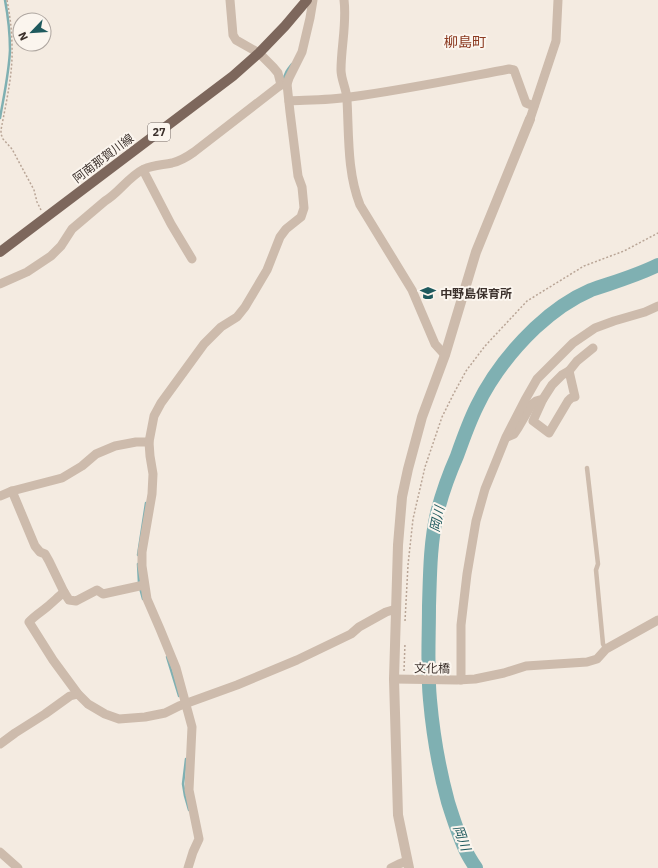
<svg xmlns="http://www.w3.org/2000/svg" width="658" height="868" font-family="'IBM Plex Sans','Noto Sans JP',sans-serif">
  <rect width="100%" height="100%" fill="#f4ebe1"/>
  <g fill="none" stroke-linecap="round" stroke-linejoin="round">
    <g stroke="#7fb0b2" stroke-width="2.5">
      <path d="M284,80C284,74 288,69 292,64"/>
      <path d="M0,118C4,95 9,73 10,50C10,33 8,16 5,0"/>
      <polyline points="138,555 146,503"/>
      <polyline points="138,564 139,583"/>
      <polyline points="140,588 143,599"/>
      <polyline points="167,657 179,696"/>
      <polyline points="186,759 183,784 185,796 189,810"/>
    </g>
    <path stroke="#7fb0b2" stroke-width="14" d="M476,868C472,862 468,856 465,849C458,834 453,818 448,802C439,769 433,734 430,700C427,669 429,637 429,606C430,575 430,544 437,513C442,494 449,474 457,456C463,439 469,422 477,406C491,377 512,350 535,328C551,313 570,299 591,290C614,282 636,276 658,265"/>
    <g stroke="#b9a596" stroke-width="1.5" stroke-dasharray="2 2" stroke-linecap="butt">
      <path d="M7,0C10,16 12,31 12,47C13,74 6,103 1,130V134L3,139L12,149L34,190L37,202L41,210"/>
      <polyline points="405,621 408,565 413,519 425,467 442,417 453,395 466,371 485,346 527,301 584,266 624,251 658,233"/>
      <polyline points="404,671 405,643"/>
    </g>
    <polyline stroke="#cdbbac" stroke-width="4.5" points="587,468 598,564 596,570 603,644 606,649"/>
    <g stroke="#cdbbac" stroke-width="9">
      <polyline points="230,0 233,35 236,40 259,53 273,67 278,73 281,85"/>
      <path d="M344,0C347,23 341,47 341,70C341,80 347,90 347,100C349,135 347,172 360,205L412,290L435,344L445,355"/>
      <path d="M289,101C309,100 330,100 350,97C403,90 456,79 509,69L514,70L526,103L534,106"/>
      <polyline points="530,119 556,41 558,0"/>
      <polyline points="143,170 171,224 192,259"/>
      <path d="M0,284L27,272L51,256L61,246L72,229L105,201C119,193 128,177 144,169C153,165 162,165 172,163C180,161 187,157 194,152L278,87L281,85L287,84"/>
      <polyline points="543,399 533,421 549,433 568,401 571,398 575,397 569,371"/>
      <polyline points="507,437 514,434 518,428 532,404 536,401 543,399 552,385 562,375 569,371 577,361 593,348"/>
      <polyline points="12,491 35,546 40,552 45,554 49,561 64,592 69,600 76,601 97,590 103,594 144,585"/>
      <polyline points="0,496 12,491 62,478 82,466 96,454 115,446 136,442 149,442"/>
      <path d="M64,592C58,597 53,602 47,607C41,612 34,616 29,622L53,660L78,694L88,704L105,714L119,719L145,717L165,713L179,706L237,685L297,660L351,634L359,627L386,612L396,609"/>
      <polyline points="394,679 457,680 475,679 504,673 526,666 587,662 597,659 606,649 658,620"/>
      <polyline points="461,680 461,625 467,574 476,521 485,489 506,437 525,400 537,379 573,343 595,328 614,321 645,312 658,306"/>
      <polyline points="0,744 15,733 45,714 70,696 78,694"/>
      <polyline points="0,852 18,868"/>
      <polyline points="188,868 193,852 199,839 189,790 192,727 176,668 160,629 147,599 142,566 142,552 152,494 153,474 150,456 149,442 154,416 161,403 204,344 221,327 237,317 245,307 267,270 280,237 286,229 301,217 304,208 302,187 298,176 290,112 287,84 289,78 302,52 310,18 313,0"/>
      <polyline points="391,868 399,864 407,861"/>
    </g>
    <polyline stroke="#cdbbac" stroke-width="10" points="409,868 398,815 394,679 398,545 402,497 408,469 422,417 445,355 476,252 530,119"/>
    <polyline stroke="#7d675c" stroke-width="10" points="0,252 233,76 259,53 285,26 307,0"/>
  </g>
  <defs>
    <symbol id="school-bare" viewBox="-9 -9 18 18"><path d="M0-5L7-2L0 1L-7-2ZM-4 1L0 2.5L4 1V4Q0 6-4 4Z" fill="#1f5a5e" stroke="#fbf5ee" stroke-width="2.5" paint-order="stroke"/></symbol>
  </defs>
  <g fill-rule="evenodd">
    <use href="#school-bare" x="417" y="282" width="22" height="22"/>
  </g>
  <g text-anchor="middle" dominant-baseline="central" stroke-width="4" stroke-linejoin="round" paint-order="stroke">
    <rect fill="#fbf5ee" stroke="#756b66" stroke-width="1" x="148" y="123" width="22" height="18" rx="3"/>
    <g font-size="11" font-weight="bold" fill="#3b302b">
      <text x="159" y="132">27</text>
    </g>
    <g font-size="12" fill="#3b302b" stroke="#fbf5ee">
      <text transform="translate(103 158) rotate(-37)">阿南那賀川線</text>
      <text transform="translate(432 668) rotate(1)">文化橋</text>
    </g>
    <g font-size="12" font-weight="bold" fill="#3b302b" stroke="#fbf5ee" text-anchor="start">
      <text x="440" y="293">中野島保育所</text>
    </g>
    <g font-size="13" font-style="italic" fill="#1f5a5e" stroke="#fbf5ee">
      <text transform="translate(437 519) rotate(-78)">岡川</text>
      <text transform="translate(462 838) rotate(70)">岡川</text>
    </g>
    <g font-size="14" fill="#8c3b22" stroke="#fbf5ee">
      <text x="465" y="42">柳島町</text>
    </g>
  </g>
  <g transform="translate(32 32) rotate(245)"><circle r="19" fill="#fbf5ee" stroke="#aea6a0"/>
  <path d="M0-3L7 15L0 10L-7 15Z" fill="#1f5a5e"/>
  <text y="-6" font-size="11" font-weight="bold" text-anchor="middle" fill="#3b302b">N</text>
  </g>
</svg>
